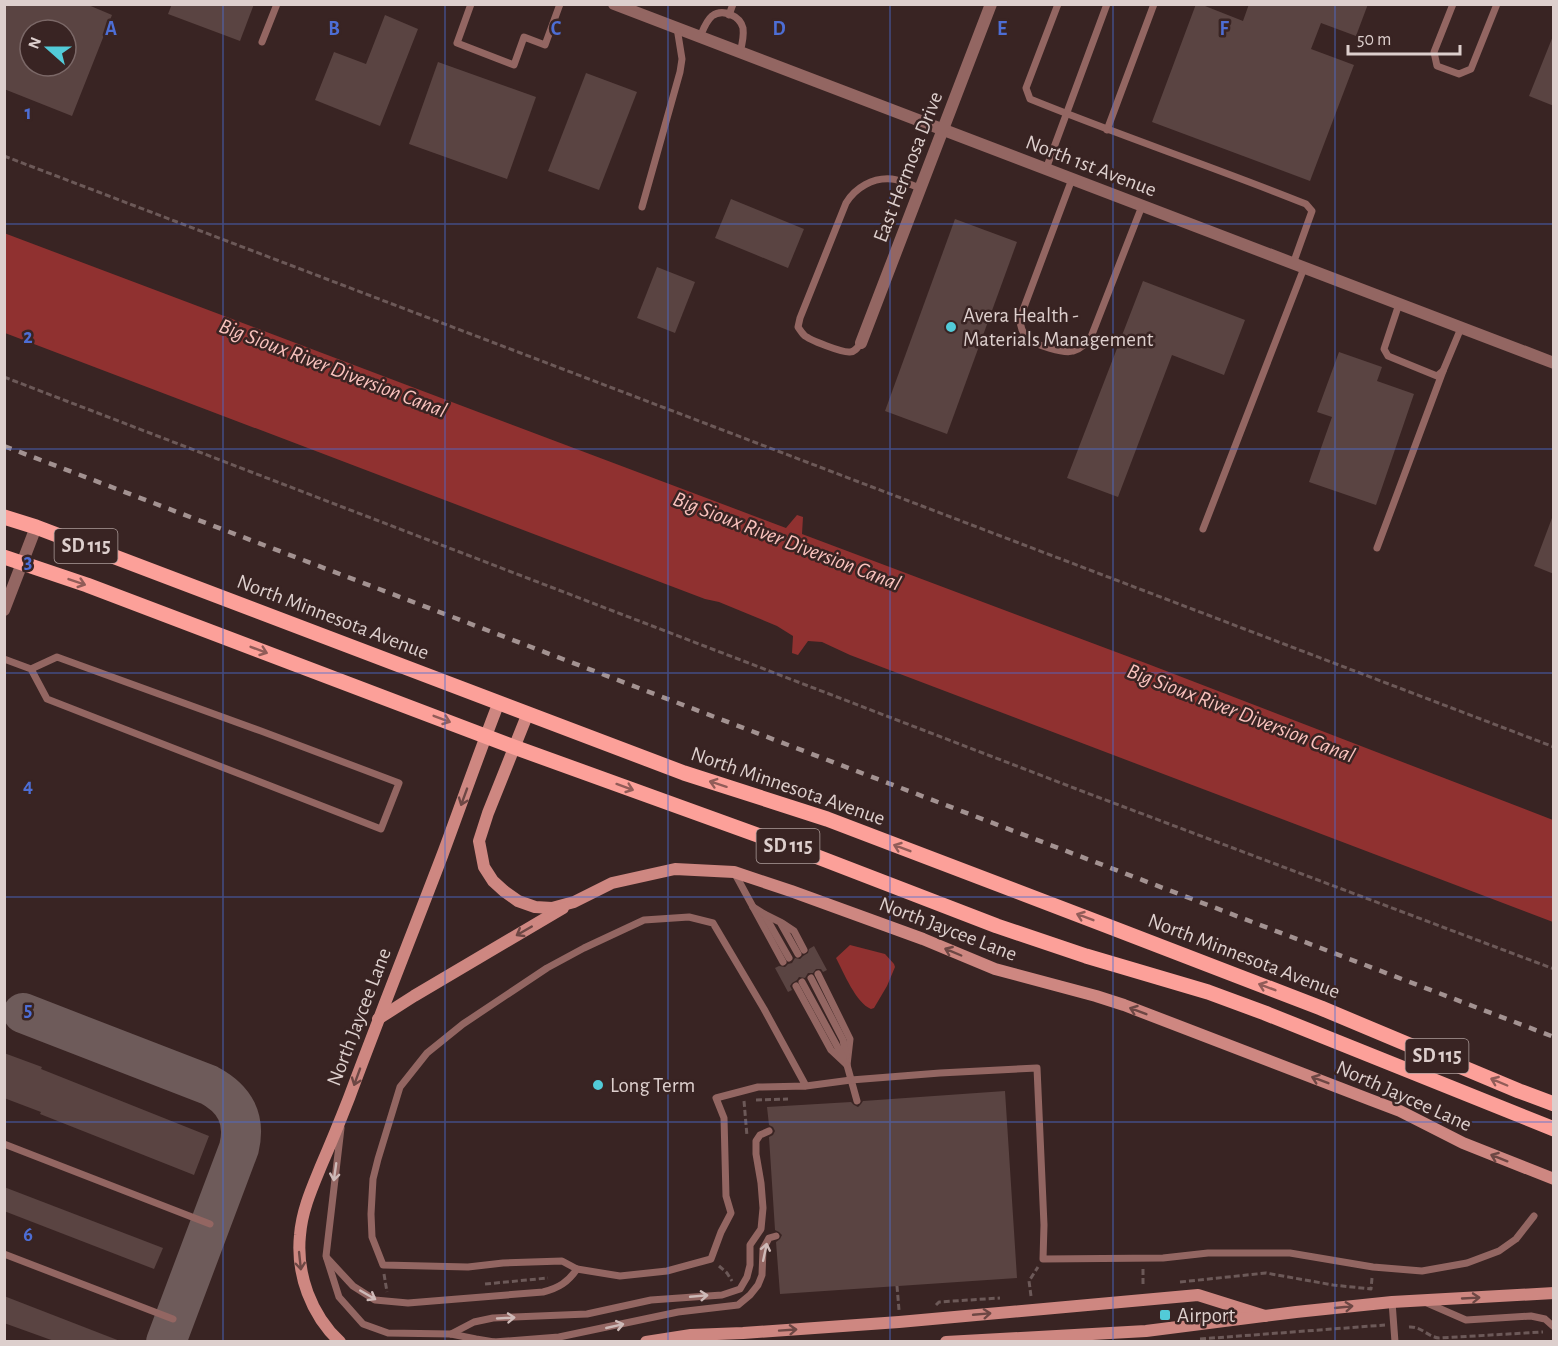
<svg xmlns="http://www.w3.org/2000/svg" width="1558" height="1346" font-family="'Alegreya Sans',sans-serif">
  <rect width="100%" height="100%" fill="#392423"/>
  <g fill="#903130">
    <polygon points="4,233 786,528 797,515 803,517 802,534 1148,664 1553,820 1553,922 850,655 822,642 808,641 798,655 792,653 793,636 777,626 719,602 705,599 5,333"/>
    <path d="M850,945L885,954L894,964L895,967L887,986L874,1008L871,1009C856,1003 844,973 836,958Z"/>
  </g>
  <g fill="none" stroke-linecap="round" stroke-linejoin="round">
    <path stroke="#6e5b5a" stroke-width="40" d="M23,1013L209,1085C235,1099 246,1119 239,1148L166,1342"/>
  </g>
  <g fill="#5a4442" fill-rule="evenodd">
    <path d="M4,4H86L112,15L72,116L4,89ZM30,30H66V66H30Z"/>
    <polygon points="172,4 254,4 240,41 168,14"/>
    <polygon points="1196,4 1200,4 1243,21 1249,4 1368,4 1356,36 1321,23 1311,49 1354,65 1310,181 1152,122"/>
    <polygon points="385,15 418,29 380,126 315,100 334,52 366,64"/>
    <polygon points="1553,36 1554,36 1554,106 1529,96"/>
    <polygon points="438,62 536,97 507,179 409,144"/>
    <polygon points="586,73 637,92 599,190 548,171"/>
    <polygon points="731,199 804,229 788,268 715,238"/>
    <polygon points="955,219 1017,242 947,434 885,411"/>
    <polygon points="657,267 695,282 675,333 637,318"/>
    <polygon points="1143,281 1245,320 1224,375 1172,355 1118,497 1067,478"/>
    <polygon points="1339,352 1382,367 1377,381 1414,394 1376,505 1309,482 1332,417 1317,412"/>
    <polygon points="1552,518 1554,519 1554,574 1534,566"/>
    <polygon points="814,946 827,970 823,972 821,969 816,969 813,973 808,973 805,978 799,977 797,980 792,983 790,986 792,990 788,992 775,968 779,966 785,967 788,964 792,963 795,958 800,959 803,956 808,953 809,949"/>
    <polygon points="4,1053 42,1067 41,1069 209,1136 194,1175 40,1114 41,1112 4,1098"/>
    <polygon points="1005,1091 1017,1278 780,1294 776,1242 780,1239 782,1235 779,1232 775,1230 769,1137 773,1135 775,1131 773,1127 769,1125 767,1107 851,1102 854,1105 858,1107 861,1104 863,1101"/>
    <polygon points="4,1187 163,1248 154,1269 4,1211"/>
    <polygon points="4,1296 120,1341 54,1341 4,1323"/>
  </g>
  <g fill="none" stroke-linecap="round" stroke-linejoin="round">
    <g stroke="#6c5958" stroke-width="3" stroke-dasharray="6 3" stroke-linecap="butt">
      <polyline points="4,156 1554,747"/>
      <polyline points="4,377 1087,793 1554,969"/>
      <polyline points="756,1100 788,1099"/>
      <polyline points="744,1101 747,1136"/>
      <polyline points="719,1266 727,1273 732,1281"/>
      <polyline points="1143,1269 1143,1285"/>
      <polyline points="384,1274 387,1292"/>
      <polyline points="1180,1282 1266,1273 1333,1285 1371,1289 1372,1278"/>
      <polyline points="485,1284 548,1278"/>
      <polyline points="897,1286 899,1310"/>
      <polyline points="1031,1296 1029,1281 1038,1267"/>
      <polyline points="936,1305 939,1302 1000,1298"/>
      <path d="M1409,1327C1421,1326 1428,1337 1439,1338L1543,1332"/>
      <polyline points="1200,1339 1385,1325"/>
    </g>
    <g stroke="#936662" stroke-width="7">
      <polyline points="471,4 457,43 514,65 524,37 545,45 560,4"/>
      <path d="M1058,4L1026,88L1030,99C1121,136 1214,167 1306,204L1312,211L1293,264"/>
      <polyline points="1453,4 1434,52 1437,66 1459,74 1471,69 1497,4"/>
      <polyline points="729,15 733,4"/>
      <path d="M700,37C703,30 706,21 712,16C723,8 740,16 743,28C744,36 742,45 740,52"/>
      <polyline points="262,42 277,4"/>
      <polyline points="1107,130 1154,4"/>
      <polyline points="1046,169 1107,4"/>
      <path d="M1072,179L1020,318C1020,326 1022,333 1028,339C1036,345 1064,354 1073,351C1081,349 1086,343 1091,337L1142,206"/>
      <polyline points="642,207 680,72 682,59 677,28"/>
      <polyline points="1399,304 1384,349 1388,356 1437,376 1443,371 1461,328"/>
      <path d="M861,343C858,347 855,352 850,352C843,353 809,340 804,335C802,333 800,330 798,327L800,318L846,203C855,188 873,177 892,179C901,180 911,185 920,188"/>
      <polyline points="1203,529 1304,268"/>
      <polyline points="1377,548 1443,371"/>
      <polyline points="4,659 31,669 57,657 261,731 399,783 381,829 47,699 31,669"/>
      <polyline points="734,872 783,962"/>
      <polyline points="753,907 764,914 789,958"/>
      <polyline points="764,914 780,922 798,954"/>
      <polyline points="782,923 794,931 804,950"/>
      <polyline points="818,974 850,1039 847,1065"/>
      <polyline points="811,978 843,1040 846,1056"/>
      <polyline points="802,982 843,1057"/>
      <polyline points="796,986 831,1050 847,1065 857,1101"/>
      <polyline points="806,1086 764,1009 713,923 689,917 644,920 584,948 547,968 463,1024 427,1053 400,1087 378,1159 373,1179 371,1214 372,1237 383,1265 468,1267 503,1263 562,1261 577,1269 620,1276 667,1271 711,1259 721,1232 731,1213 726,1196 724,1118 716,1098 758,1087 806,1086 851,1080 940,1073 1037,1068 1044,1225 1043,1259 1163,1258 1208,1253 1290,1253 1373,1267 1422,1271 1467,1263 1499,1251 1516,1239 1534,1216"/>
      <polyline points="341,1128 326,1256 339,1297 363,1324 388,1333 451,1334 476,1339 494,1342"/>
      <polyline points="4,1144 210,1224"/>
      <polyline points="4,1254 173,1319"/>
      <path d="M327,1258L353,1286L375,1300L408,1303L543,1292C559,1288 568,1282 577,1269"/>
      <polyline points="1392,1302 1395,1342"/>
      <polyline points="1427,1303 1466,1320 1531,1316 1545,1319 1554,1327"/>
      <polyline points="451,1334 474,1322 493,1318 587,1314 651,1300 722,1295 740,1289 747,1277 750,1265 750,1245 761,1229 763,1208 761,1183 756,1154 756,1141 760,1135 769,1131"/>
      <polyline points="494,1342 559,1337 678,1312 738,1305 750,1295 758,1285 762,1275 763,1249 769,1238 776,1236"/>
    </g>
    <g stroke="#936662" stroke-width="12">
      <polyline points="614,4 1554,363"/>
      <polyline points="861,343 991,4"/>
      <polyline points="4,610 36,527"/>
    </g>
    <g stroke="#ce8781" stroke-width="12">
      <polyline points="528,713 488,813 479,841 484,867 493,881 504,891 518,901 535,907 552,908 574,902 612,883 675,869 734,872 791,891 923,939 995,969 1096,996 1124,1005 1371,1100 1400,1111 1463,1143 1554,1179"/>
      <polyline points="378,1019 414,996 563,908"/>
      <path d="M340,1342C311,1315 296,1274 300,1235C302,1210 312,1188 321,1166C331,1143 340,1121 349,1098C379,1017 411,937 442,856C461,805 479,753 499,702"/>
      <polyline points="646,1342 691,1335 743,1333 899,1322 1198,1295 1265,1316"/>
      <polyline points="946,1342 1146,1331 1296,1312 1392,1302 1554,1293"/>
    </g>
    <g stroke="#fca099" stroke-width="15">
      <polyline points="4,517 36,527 684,773 827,819 1105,925 1321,1008 1519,1091 1554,1104"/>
      <polyline points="4,557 87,585 514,747 810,854 997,926 1086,956 1208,992 1265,1013 1554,1129"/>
    </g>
    <polyline stroke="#a39291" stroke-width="4.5" stroke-dasharray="8 8" stroke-linecap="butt" points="4,446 1554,1037"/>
  </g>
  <defs><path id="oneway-shaft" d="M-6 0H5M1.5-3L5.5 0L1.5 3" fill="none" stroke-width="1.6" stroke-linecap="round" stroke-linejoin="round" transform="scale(1.5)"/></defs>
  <g stroke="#915c58">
    <use href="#oneway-shaft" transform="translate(77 582) rotate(19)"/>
    <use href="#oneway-shaft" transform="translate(259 650) rotate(21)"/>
    <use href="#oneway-shaft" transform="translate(442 719) rotate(21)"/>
    <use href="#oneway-shaft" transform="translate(718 784) rotate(-162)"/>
    <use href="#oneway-shaft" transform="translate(625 787) rotate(20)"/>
    <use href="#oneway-shaft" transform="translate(902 848) rotate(-159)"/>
    <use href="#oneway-shaft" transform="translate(1085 917) rotate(-159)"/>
    <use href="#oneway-shaft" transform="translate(1267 987) rotate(-159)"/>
    <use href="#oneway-shaft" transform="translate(1499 1082) rotate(-157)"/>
  </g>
  <g stroke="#6d4744">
    <use href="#oneway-shaft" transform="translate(464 797) rotate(110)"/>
    <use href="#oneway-shaft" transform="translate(524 931) rotate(150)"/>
    <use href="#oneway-shaft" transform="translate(953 952) rotate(-157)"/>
    <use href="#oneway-shaft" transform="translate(1138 1011) rotate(-159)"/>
    <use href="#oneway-shaft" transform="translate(357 1077) rotate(110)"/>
    <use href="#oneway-shaft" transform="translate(1320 1080) rotate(-159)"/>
    <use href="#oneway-shaft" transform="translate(1499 1158) rotate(-158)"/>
    <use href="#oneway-shaft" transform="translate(300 1261) rotate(84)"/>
    <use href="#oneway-shaft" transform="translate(1471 1298) rotate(-3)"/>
    <use href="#oneway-shaft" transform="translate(1344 1307) rotate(-6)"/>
    <use href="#oneway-shaft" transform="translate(982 1314) rotate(-5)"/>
    <use href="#oneway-shaft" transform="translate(788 1330) rotate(-4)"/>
  </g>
  <g stroke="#cebab8">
    <use href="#oneway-shaft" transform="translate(335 1172) rotate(98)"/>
    <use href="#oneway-shaft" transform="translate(765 1252) rotate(-78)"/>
    <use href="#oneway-shaft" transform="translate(368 1295) rotate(30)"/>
    <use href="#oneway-shaft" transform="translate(699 1296) rotate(-5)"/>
    <use href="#oneway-shaft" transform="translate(506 1318) rotate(-3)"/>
    <use href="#oneway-shaft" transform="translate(615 1326) rotate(-13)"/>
  </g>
  <path fill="none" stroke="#4d6ed5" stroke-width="1.5" stroke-opacity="0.55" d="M223,4V1342M445,4V1342M668,4V1342M890,4V1342M1113,4V1342M1335,4V1342M4,224H1554M4,449H1554M4,673H1554M4,897H1554M4,1122H1554"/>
  <g fill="#52cbd8" stroke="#392423" stroke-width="2">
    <circle cx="951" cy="327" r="6"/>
    <circle cx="598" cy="1085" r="6"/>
    <rect x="1159" y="1309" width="12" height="12" rx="3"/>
  </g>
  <g text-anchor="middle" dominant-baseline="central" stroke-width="5" stroke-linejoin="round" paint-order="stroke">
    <g fill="#392423" stroke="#ac9c9a" stroke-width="1.5">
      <rect x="54.5" y="529" width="63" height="34" rx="4.5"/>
      <rect x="756.5" y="829" width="63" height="34" rx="4.5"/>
      <rect x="1405.5" y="1039" width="63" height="34" rx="4.5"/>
    </g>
    <g font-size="20" font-weight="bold" fill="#ddcfcd">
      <text x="86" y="546">SD 115</text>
      <text x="788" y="846">SD 115</text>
      <text x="1437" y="1056">SD 115</text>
    </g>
    <g font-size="21" fill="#ddcfcd" stroke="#392423">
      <text transform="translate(1091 166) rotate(21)">North 1st Avenue</text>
      <text transform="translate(908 167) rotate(-69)">East Hermosa Drive</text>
      <text transform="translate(333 617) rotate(21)">North Minnesota Avenue</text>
      <text transform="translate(788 786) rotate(19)">North Minnesota Avenue</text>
      <text transform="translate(948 929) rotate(21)">North Jaycee Lane</text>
      <text transform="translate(1244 956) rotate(21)">North Minnesota Avenue</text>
      <text transform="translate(359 1017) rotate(-69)">North Jaycee Lane</text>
      <text transform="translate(1404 1096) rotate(24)">North Jaycee Lane</text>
    </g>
    <g font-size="21" fill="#ddcfcd" stroke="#392423" text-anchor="start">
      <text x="963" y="315">Avera Health -<tspan x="963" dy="24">Materials Management</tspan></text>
      <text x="610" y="1085">Long Term</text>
      <text x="1177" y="1315">Airport</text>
    </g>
    <g font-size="22" font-style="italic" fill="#f9c2bd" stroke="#392423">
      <text transform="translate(333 368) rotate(21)">Big Sioux River Diversion Canal</text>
      <text transform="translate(787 541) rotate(21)">Big Sioux River Diversion Canal</text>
      <text transform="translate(1241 713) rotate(21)">Big Sioux River Diversion Canal</text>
    </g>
  </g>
  <g font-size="20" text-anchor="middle" font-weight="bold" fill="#4d6ed5" stroke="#392423" stroke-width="5" stroke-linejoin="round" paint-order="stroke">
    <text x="111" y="35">A</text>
    <text x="334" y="35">B</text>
    <text x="556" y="35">C</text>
    <text x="779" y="35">D</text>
    <text x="1002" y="35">E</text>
    <text x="1224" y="35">F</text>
    <text x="28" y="119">1</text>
    <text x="28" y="343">2</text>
    <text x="28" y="568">3</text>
    <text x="28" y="792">4</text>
    <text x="28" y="1016">5</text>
    <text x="28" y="1241">6</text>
  </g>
  <rect width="1558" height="1346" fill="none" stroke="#ddcfcd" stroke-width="12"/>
  <g transform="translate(48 48) rotate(291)"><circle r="28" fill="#392423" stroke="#7b6867" stroke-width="1.5"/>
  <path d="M0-4.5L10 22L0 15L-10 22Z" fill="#52cbd8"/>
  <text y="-9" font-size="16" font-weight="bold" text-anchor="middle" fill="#ddcfcd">N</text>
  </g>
  <path d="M1348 45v9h112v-9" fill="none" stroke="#ddcfcd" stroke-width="3"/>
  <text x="1357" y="45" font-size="18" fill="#ddcfcd" stroke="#392423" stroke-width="4.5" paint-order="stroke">50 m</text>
</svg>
